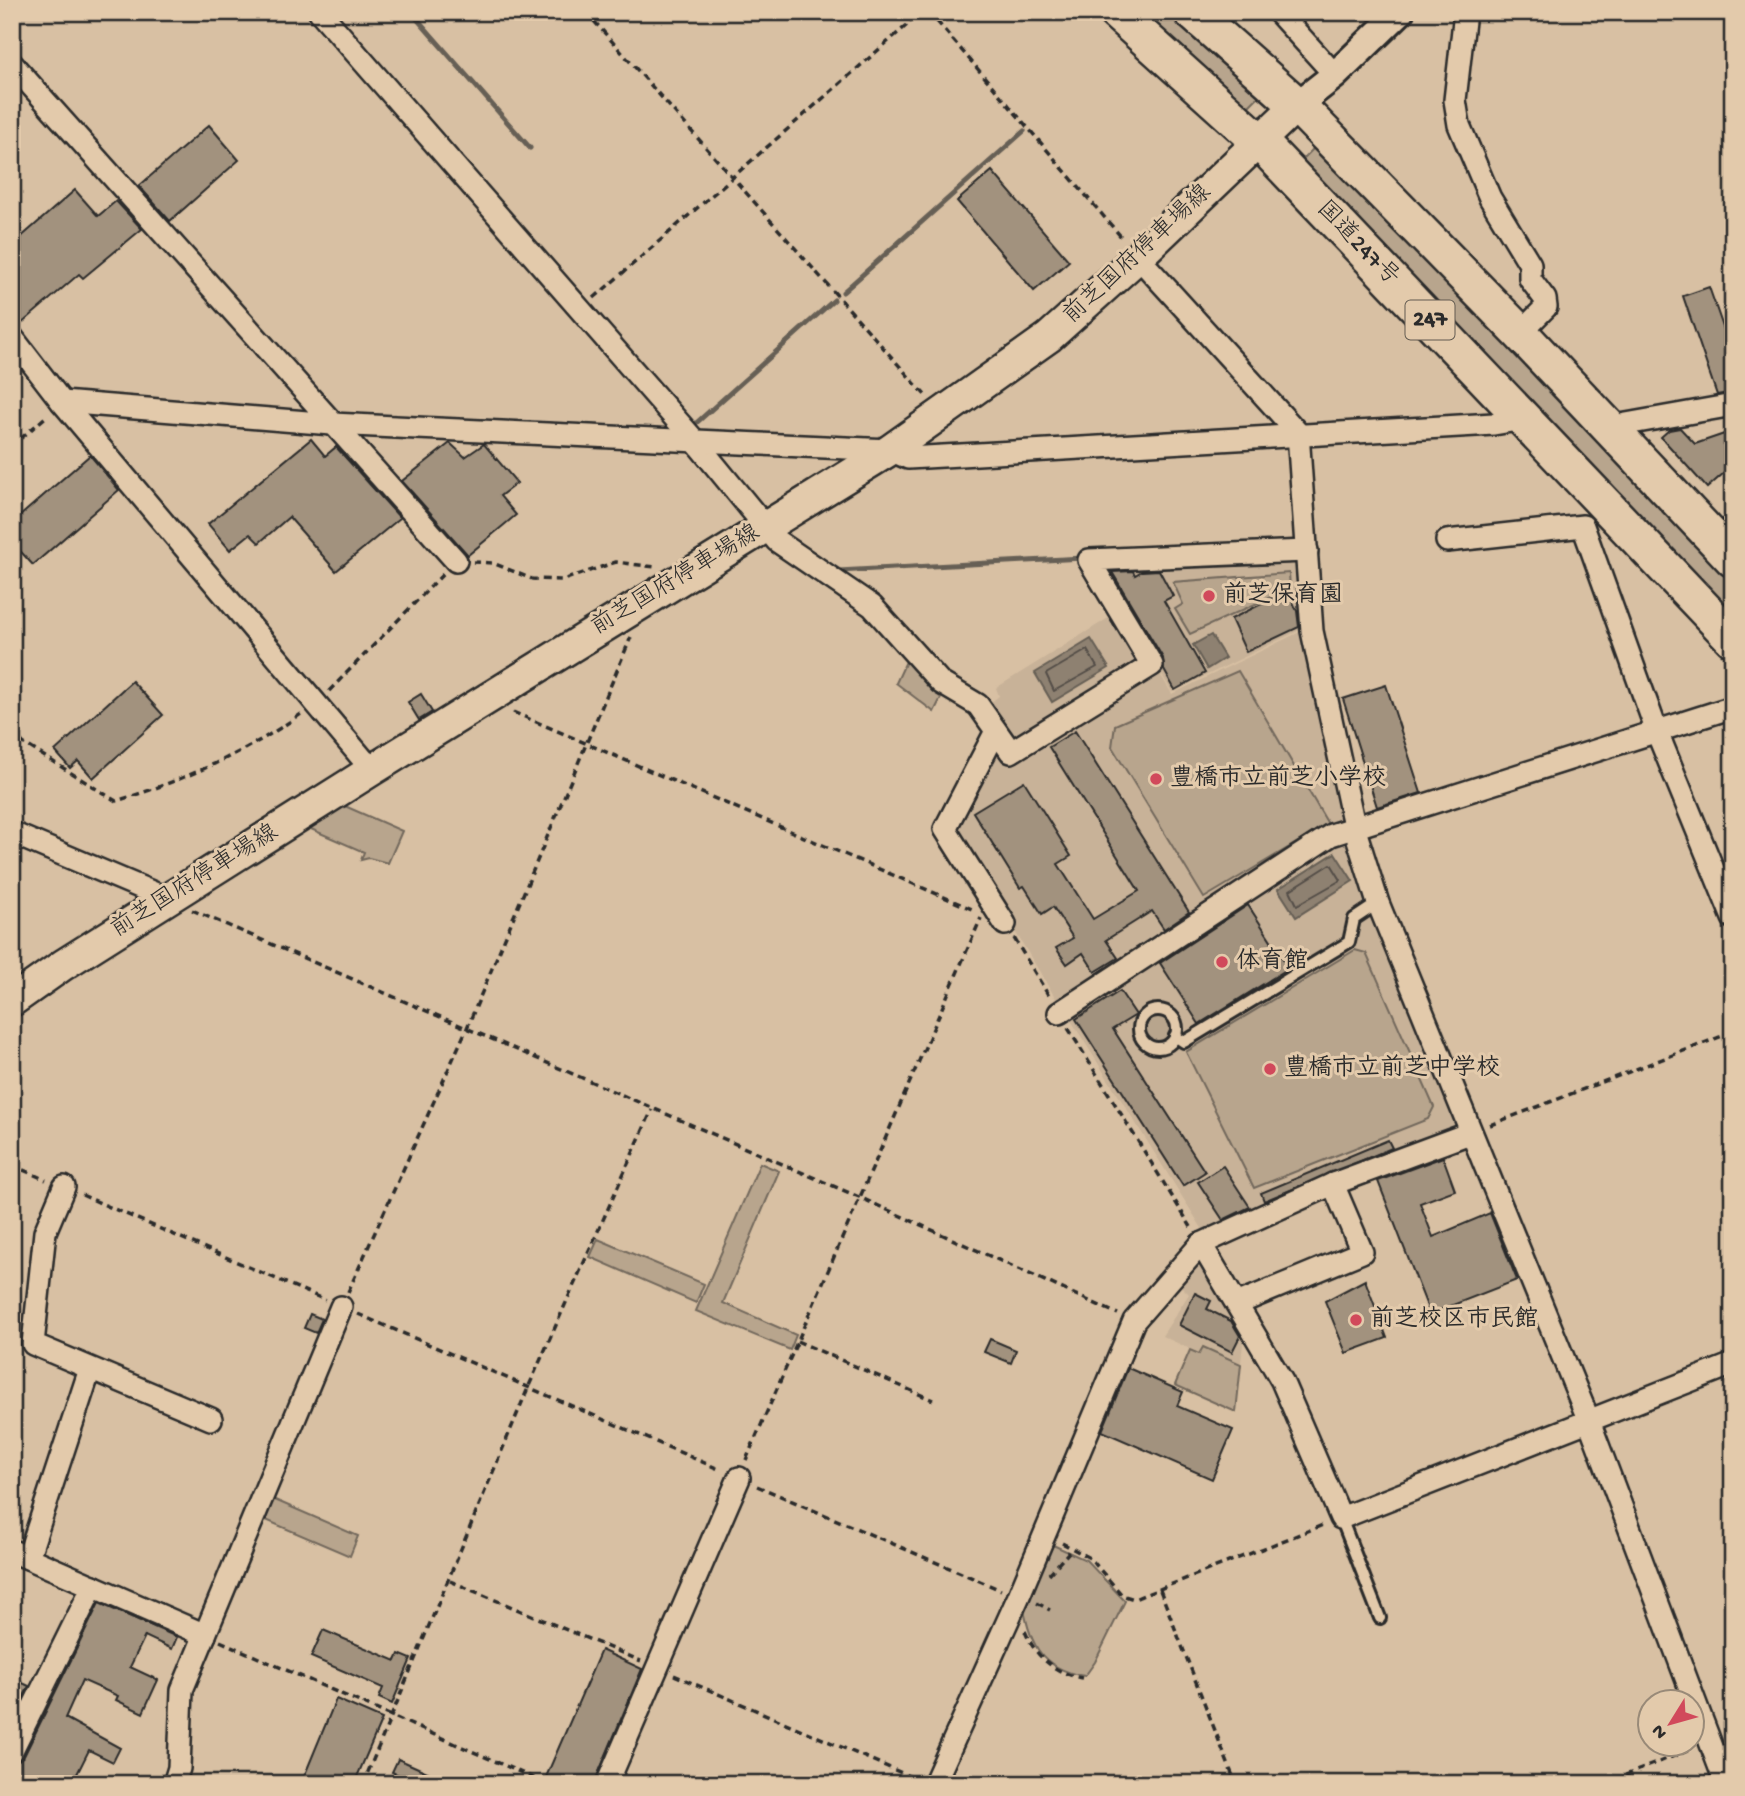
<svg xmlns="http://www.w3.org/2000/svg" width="1745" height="1796" font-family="'Gochi Hand','Klee One',sans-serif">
  <rect width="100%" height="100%" fill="#d8c0a3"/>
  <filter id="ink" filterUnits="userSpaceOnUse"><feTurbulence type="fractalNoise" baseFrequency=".0143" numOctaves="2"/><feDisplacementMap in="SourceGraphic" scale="14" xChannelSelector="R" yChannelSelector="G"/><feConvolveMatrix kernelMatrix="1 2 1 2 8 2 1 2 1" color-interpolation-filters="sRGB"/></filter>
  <g filter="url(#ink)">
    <g fill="#c8b298">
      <polygon points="1297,558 1304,628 1172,692 1098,565"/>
      <polygon points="1115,614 1157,669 1172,694 1304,630 1348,826 1061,1007 951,826 1000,731 985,707 999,696 996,688"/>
      <polygon points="1351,836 1460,1124 1458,1134 1205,1233 1067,1014"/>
      <polygon points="1200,1251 1245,1323 1241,1363 1202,1346 1199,1353 1162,1336 1189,1294 1175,1280"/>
    </g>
    <g fill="#b8a58d" stroke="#72685c" stroke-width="2">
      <polygon points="1130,12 1175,12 1260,95 1241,114"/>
      <polygon points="1320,142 1733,572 1733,623 1404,274 1360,220 1302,160"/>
      <polygon points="1289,573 1290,588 1190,634 1175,609 1183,604 1173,582"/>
      <polygon points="908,657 944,692 934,712 896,683"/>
      <polygon points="1238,671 1328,824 1204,898 1112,747 1115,725"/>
      <polygon points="338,803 402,831 388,863 369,858 361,860 364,852 304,826"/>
      <polygon points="1355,950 1366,953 1434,1107 1428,1119 1254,1188 1186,1052"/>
      <circle cx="1158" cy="1029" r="14"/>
      <polygon points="760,1163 779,1171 723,1303 796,1335 790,1350 696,1311"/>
      <polygon points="598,1239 704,1284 696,1303 590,1257"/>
      <polygon points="1203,1347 1241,1364 1236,1412 1175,1385 1190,1350 1199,1354"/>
      <polygon points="268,1497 358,1536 350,1556 259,1517"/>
      <path d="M1053,1545L1086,1560L1125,1601L1095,1662L1085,1676C1038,1669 1029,1640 1022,1599Z"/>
    </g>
    <g fill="#8e8171" stroke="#665f55" stroke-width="2">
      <polygon points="1211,635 1225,658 1207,669 1193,645"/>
      <polygon points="1091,639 1109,668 1052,702 1035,673"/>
      <polygon points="1335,853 1353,881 1296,917 1278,889"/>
    </g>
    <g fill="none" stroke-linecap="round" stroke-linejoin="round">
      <g stroke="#534d47" stroke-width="2">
        <polygon points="1087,650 1097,667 1054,691 1046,674"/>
        <polygon points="1331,864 1341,880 1297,905 1290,890"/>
      </g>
      <g stroke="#665f55" stroke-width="5">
        <polyline points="411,12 530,148"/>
        <polyline points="843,292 1024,131"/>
        <polyline points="694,425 834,300"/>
        <polyline points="838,571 1083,558"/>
      </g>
    </g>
    <g fill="#a2927e" stroke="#2b2b2b" stroke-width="2">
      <polygon points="209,125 239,160 170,221 139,186"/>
      <polygon points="992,171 1069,261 1034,291 957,201"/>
      <polygon points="75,190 98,216 116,201 142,229 83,278 79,274 20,325 12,317 12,245"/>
      <polygon points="1709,287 1733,356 1733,392 1717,395 1683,296"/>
      <polygon points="1680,428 1695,444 1733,431 1733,465 1707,488 1661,437 1669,430"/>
      <polygon points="311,439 325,456 336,447 400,518 336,571 289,517 259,543 250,534 230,550 208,524"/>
      <polygon points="450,443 465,457 484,444 517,483 500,496 516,515 468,555 402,481"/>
      <polygon points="90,455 119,490 33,565 12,542 12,523"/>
      <polygon points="1159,570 1173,596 1164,601 1205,673 1175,690 1164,670 1163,658 1112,572 1133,571 1135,575 1142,571"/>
      <polygon points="1288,591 1297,611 1299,627 1246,652 1231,619"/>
      <polygon points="132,681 163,715 93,778 78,761 70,768 55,751"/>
      <polygon points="1386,685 1421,793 1377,807 1343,699"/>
      <polygon points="421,694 432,712 419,720 408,702"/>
      <polygon points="1075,731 1189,912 1164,929 1152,911 1106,940 1118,958 1095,972 1083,953 1067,964 1056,948 1073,938 1053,907 1042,914 1024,886 1020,888 973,812 1024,781 1071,856 1058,864 1093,919 1139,891 1049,747"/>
      <polygon points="1248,905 1289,968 1199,1024 1160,963"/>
      <polygon points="1120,991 1136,1015 1113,1029 1205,1172 1183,1186 1076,1019"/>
      <polygon points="1388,1140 1392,1148 1264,1201 1261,1193"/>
      <polygon points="1443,1157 1455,1190 1420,1203 1433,1237 1490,1213 1517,1280 1430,1314 1378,1181"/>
      <polygon points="1223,1166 1250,1207 1223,1220 1198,1182"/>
      <polygon points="1365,1280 1387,1338 1346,1353 1325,1301"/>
      <polygon points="1195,1293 1211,1301 1207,1309 1231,1321 1240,1336 1232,1352 1179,1325"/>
      <polygon points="310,1314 322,1319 316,1333 304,1328"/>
      <polygon points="990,1339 1016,1350 1011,1363 984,1352"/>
      <polygon points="1128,1368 1183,1392 1177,1406 1233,1430 1212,1479 1102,1431"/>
      <polygon points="99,1603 177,1637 172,1649 145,1636 130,1667 158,1680 143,1713 116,1700 118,1696 82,1680 65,1718 120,1748 113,1762 89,1750 72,1784 12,1784 12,1763 24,1756"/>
      <polygon points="323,1630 396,1661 399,1654 411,1659 392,1704 379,1698 383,1688 311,1657"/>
      <polygon points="601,1650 642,1669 594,1784 561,1784 546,1777"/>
      <polygon points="12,1678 29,1686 19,1706 16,1704 20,1697 12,1694"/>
      <polygon points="336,1699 382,1719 354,1784 301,1784"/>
      <polygon points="398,1759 454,1784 418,1784 392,1772"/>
    </g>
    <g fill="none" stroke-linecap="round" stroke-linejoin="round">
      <defs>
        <g id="service">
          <circle cx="1158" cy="1029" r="19"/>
          <polyline points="1175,1036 1184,1042 1349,942 1354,919 1378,903"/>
          <polyline points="1341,1518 1380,1618"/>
        </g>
        <g id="minor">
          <polyline points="320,12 695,441 777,541 872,606 941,683 978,705 1011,752 1152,665 1089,560 1307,551"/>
          <polyline points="1278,12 1335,75"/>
          <polyline points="1465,12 1455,100 1459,125 1490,198 1530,264 1530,279 1545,299 1546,307 1520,333"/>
          <polyline points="12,64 456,561"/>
          <polyline points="1138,257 1298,433 1312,631 1355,830 1378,903 1589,1421 1726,1784"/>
          <polyline points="12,337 62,402 372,770"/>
          <polyline points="62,402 332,424 890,450 908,458 1494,424 1523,419"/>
          <polyline points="1609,427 1733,405"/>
          <polyline points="1447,541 1583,526 1657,732 1733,918"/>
          <polyline points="996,731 945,829 1005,924"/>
          <polyline points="12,833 168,899"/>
          <polyline points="1059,1013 1331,835 1733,707"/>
          <polyline points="64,1187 45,1232 33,1344 211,1419"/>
          <polyline points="1201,1244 1282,1381 1341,1518 1733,1364"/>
          <polyline points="1239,1303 1362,1252 1333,1184"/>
          <polyline points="12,1551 205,1635"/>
          <polyline points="28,1558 90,1369"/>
          <polyline points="12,1750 93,1586"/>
          <polyline points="174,1784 179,1768 182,1690 341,1307"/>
          <polyline points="607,1784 739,1478"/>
          <polyline points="934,1784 1018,1598 1134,1321 1201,1244 1333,1184 1470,1133"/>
        </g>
        <polyline id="tertiary" points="1297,105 1335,75 1400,12"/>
        <polyline id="secondary" points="12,1001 63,965 372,770 890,450 1049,337 1138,257 1297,105"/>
        <g id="trunk">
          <polyline points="1116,12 1259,141 1733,639"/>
          <polyline points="1192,12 1297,105 1520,333 1733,559"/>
        </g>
      </defs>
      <use href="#service" stroke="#2b2b2b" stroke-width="16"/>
      <use href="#minor" stroke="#2b2b2b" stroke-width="26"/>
      <use href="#tertiary" stroke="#2b2b2b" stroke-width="32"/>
      <use href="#secondary" stroke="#2b2b2b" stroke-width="35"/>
      <use href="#trunk" stroke="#2b2b2b" stroke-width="40"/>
      <g stroke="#2b2b2b" stroke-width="3.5" stroke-dasharray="7 5" stroke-linecap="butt">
        <polyline points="586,12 926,396"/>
        <polyline points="929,12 1123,239"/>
        <polyline points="594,298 922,12"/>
        <polyline points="12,446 48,415"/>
        <polyline points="473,562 493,563 532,579 563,580 616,562 655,567"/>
        <polyline points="329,691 443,574"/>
        <polyline points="513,712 972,909"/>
        <path d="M12,731L23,743L116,801C180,782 246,753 301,714"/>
        <polyline points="192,910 859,1197 1118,1314"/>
        <polyline points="1014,938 1050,998"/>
        <polyline points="1068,1028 1191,1227"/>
        <polyline points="1490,1125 1733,1032"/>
        <polyline points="12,1165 46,1180"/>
        <polyline points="82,1195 325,1300"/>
        <polyline points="348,1292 467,1028 631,637"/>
        <polyline points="358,1314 721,1470"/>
        <polyline points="797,1341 933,1400"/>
        <polyline points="746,1460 981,918"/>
        <polyline points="757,1486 1001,1590"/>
        <polyline points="1062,1543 1090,1558 1122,1595 1134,1599 1323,1525"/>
        <polyline points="1049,1574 1069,1552"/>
        <polyline points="450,1581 641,1661"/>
        <polyline points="1160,1590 1236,1784"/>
        <polyline points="1037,1603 1050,1610"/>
        <path d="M1025,1631C1035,1657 1055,1673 1082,1678"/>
        <polyline points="220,1641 547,1784"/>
        <polyline points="674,1675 918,1780"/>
        <polyline points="363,1784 528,1388 652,1110"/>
        <polyline points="1603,1784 1692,1749"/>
      </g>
      <use href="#service" stroke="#e3caab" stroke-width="10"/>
      <use href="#minor" stroke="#e3caab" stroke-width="21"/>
      <use href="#tertiary" stroke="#e3caab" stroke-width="26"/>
      <use href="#secondary" stroke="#e3caab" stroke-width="30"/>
      <use href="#trunk" stroke="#e3caab" stroke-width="35"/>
    </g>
  </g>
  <g fill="#d1495b" stroke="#e3caab" stroke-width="2.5">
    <circle cx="1209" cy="596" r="7"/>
    <circle cx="1156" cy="779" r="7"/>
    <circle cx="1222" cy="962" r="7"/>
    <circle cx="1270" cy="1069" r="7"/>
    <circle cx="1356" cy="1320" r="7"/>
  </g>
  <g text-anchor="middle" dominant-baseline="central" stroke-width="6" stroke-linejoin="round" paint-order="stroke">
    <rect fill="#e3caab" stroke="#625b51" stroke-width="2" x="1405.5" y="300.5" width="49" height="39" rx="5"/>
    <g font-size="23" font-weight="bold" fill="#2b2b2b">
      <text x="1430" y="320">247</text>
    </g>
    <g font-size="24" fill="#2b2b2b" stroke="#e3caab">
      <text transform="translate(1357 244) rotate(46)">国道247号</text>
      <text transform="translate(1138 255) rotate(-43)">前芝国府停車場線</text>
      <text transform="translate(676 581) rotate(-31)">前芝国府停車場線</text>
      <text transform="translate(195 882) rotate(-32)">前芝国府停車場線</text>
    </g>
    <g font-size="24" font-weight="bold" fill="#2b2b2b" stroke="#e3caab" text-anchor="start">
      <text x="1223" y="596">前芝保育園</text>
      <text x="1170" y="779">豊橋市立前芝小学校</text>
      <text x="1236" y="962">体育館</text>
      <text x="1284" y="1069">豊橋市立前芝中学校</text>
      <text x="1370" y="1320">前芝校区市民館</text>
    </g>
  </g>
  <rect width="1745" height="1796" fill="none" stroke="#e3caab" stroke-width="42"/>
  <rect x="21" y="21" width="1703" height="1754" fill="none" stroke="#2b2b2b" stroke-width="2.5" filter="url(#ink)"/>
  <g transform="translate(1671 1723) rotate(233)"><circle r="33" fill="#e3caab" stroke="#998a78" stroke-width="2"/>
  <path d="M0-5L12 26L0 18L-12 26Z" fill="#d1495b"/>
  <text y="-10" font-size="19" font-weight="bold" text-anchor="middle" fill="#2b2b2b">N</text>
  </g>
</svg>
